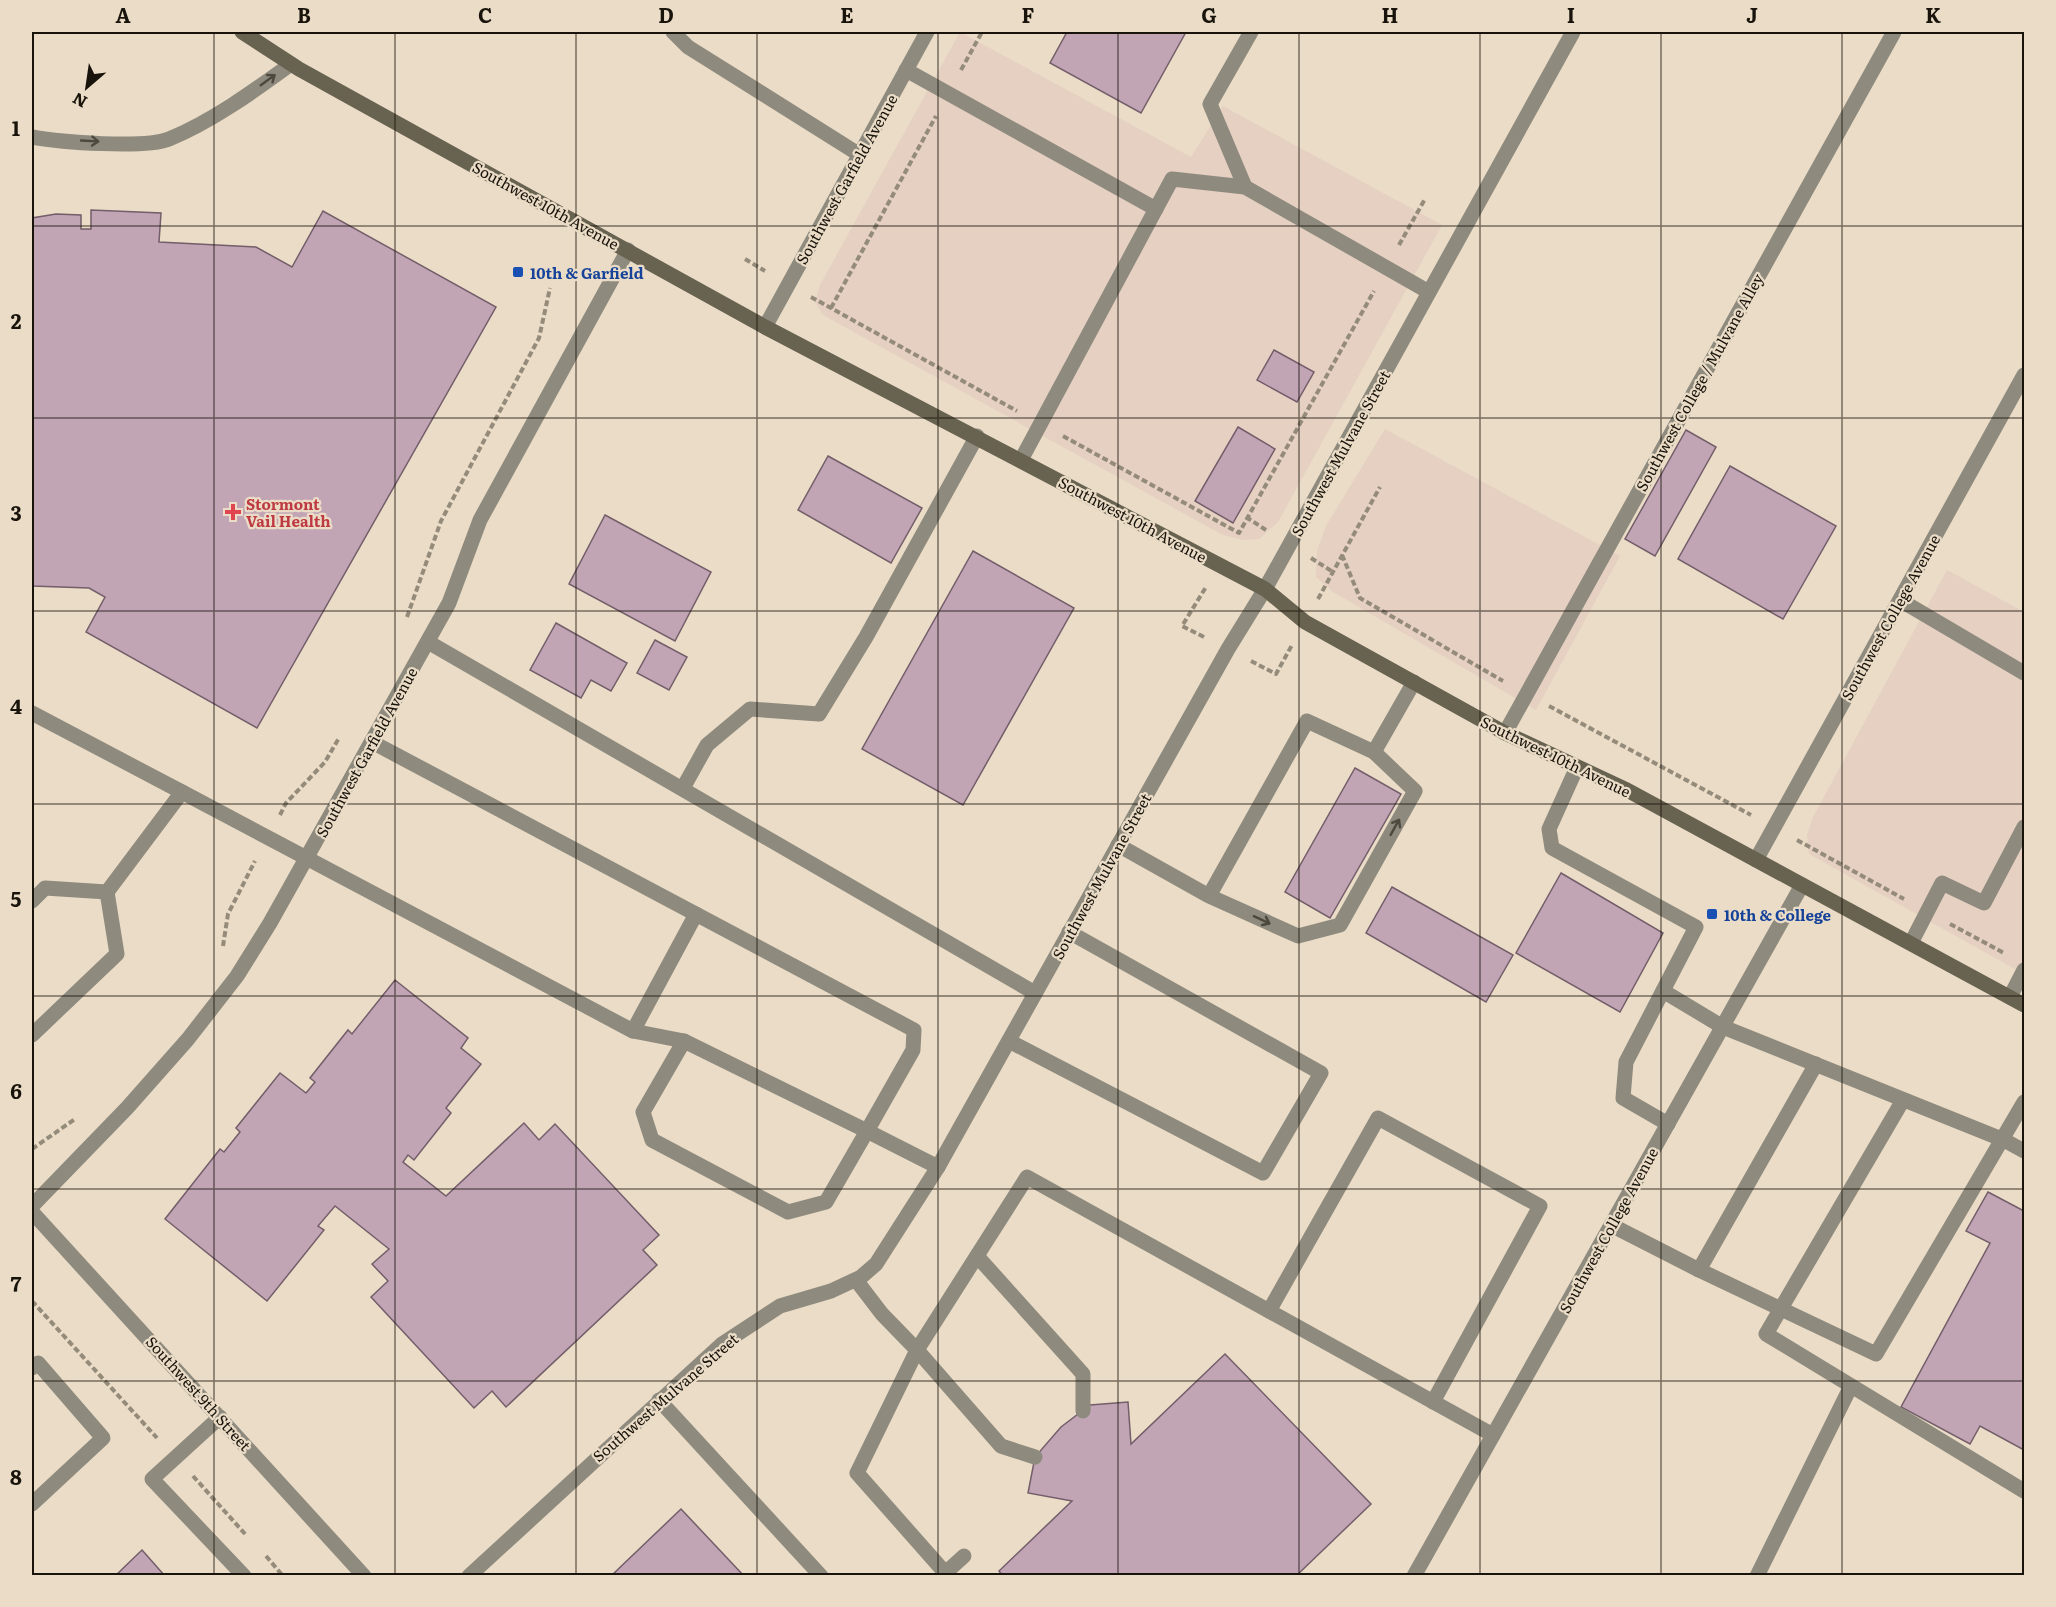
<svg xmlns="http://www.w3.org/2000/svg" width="2056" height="1607" font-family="Literata,serif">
  <rect width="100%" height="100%" fill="#eadcc6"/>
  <g fill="#e5d0c2">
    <polygon points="960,32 1191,157 1223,106 1442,225 1278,522 1259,539 1244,540 1223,535 823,315 815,302 820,285"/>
    <polygon points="1385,429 1620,556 1536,710 1333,592 1316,577 1317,551 1326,526"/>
    <polygon points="1947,570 2024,612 2024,974 1809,854 1807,835 1813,817"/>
  </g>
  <g fill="#c2a5b5" stroke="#735e6a" stroke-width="1.5">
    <polygon points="1067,32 1186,32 1141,113 1050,63"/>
    <polygon points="91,210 161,213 159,242 256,247 292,267 323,211 496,307 257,728 86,632 105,597 89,588 32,586 32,218 56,214 81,215 81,229 91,229"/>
    <polygon points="1274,350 1314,372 1297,402 1257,380"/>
    <polygon points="1238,427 1275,449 1233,523 1195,501"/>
    <polygon points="1686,430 1716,447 1655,556 1625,539"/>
    <polygon points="828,456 922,508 891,563 798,510"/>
    <polygon points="1730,466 1836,526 1783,619 1678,559"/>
    <polygon points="605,515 711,572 675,641 569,584"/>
    <polygon points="973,551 1074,608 963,805 862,749"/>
    <polygon points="556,623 627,663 611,691 591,680 581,698 530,670"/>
    <polygon points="655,640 687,657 669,690 637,673"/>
    <polygon points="1355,768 1401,794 1330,918 1285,892"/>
    <polygon points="1561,873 1663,933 1620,1012 1516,953"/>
    <polygon points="1392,887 1513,955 1486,1002 1366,933"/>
    <polygon points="395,980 468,1038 461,1048 481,1064 446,1108 451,1113 414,1160 408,1155 403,1162 446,1196 524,1123 539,1140 555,1124 659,1235 643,1250 657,1265 506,1407 492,1391 474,1408 371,1297 388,1281 372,1264 389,1249 335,1206 318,1226 324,1230 267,1301 165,1219 220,1149 224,1152 240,1132 236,1128 280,1073 306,1093 315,1082 310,1078 348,1030 352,1034"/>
    <polygon points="1988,1192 2024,1211 2024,1450 1980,1426 1970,1444 1901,1407 1990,1243 1966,1231"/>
    <polygon points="1225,1354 1371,1504 1296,1576 1003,1576 999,1571 1072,1501 1028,1493 1035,1457 1061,1427 1090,1405 1128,1402 1131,1444"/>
    <polygon points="681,1509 744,1576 611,1576"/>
    <polygon points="142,1550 165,1576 115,1576"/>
  </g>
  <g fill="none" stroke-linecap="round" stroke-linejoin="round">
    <g stroke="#958b7a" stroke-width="4" stroke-dasharray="6 3" stroke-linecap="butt">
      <polyline points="961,70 982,32"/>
      <polyline points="1399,245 1425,199"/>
      <polyline points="745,259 765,271"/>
      <polyline points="811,297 1017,411"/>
      <polyline points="831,308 936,116"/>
      <polyline points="1063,436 1239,533 1374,291"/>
      <polyline points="1246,517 1266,530"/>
      <polyline points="1342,555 1360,598 1503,681"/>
      <polyline points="1311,558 1333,572"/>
      <polyline points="1318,599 1380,487"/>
      <polyline points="407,617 441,521 539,338 550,288"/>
      <polyline points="1204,637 1182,626 1206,587"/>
      <polyline points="1251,661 1276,674 1292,645"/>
      <polyline points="1549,706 1751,815"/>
      <polyline points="280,815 286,803 325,762 339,738"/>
      <polyline points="1797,840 1904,899"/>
      <polyline points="1950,924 2004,953"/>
      <polyline points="223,946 228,914 255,861"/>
      <polyline points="32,1149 75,1119"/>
      <polyline points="32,1301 157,1438"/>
      <polyline points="193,1476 246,1535"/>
      <polyline points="266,1556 283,1576"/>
    </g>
    <g stroke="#8e8a7e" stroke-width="15">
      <polyline points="673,32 688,47 860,155"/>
      <polyline points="906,70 1156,209"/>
      <path d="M32,137C60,142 144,149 169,139C211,122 254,91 291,64"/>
      <polyline points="1245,187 1210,104 1251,32"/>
      <polyline points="1021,460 1172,179 1245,187 1429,292"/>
      <polyline points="1900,600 2024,673"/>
      <polyline points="428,642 1035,993"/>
      <polyline points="32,713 182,792"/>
      <polyline points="1505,733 1894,32"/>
      <polyline points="1374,752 1414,682"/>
      <polyline points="1577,767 1549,829 1552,848 1696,927 1626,1062 1623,1098 1668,1124"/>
      <polyline points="683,788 707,745 750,709 819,714 866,637 977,436"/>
      <polyline points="1118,845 1209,896 1307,721 1374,752 1415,791 1340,925 1298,936 1209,896"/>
      <polyline points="32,901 45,888 107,892 182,792 633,1031 684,1041 867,1131 913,1050 914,1030 372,742"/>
      <polyline points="1911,943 1942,883 1984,903 2024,827"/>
      <polyline points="1663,991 1723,1027 2004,1140 2024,1151"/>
      <polyline points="2010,997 2024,970"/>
      <polyline points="633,1031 696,914"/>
      <polyline points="32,1035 117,954 107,892"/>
      <polyline points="684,1041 643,1112 652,1140 788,1212 826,1202 867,1131 938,1167"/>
      <polyline points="1009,1041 1263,1173 1321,1073 1069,932"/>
      <polyline points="1903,1100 1766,1334 2024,1491"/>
      <polyline points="1611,1225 1699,1270 1876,1354 2024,1102"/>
      <polyline points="977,1256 1083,1374 1083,1411"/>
      <polyline points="1699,1270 1816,1064"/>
      <polyline points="856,1280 882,1314 917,1350 1027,1177 1493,1435"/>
      <polyline points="1269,1311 1378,1118 1540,1206 1433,1402"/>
      <polyline points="32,1368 38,1363 103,1438 32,1504"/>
      <polyline points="659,1400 821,1576"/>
      <polyline points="220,1417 152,1479 244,1576"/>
      <polyline points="942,1576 964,1556"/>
      <polyline points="948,1576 857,1473 917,1350 1001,1446 1035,1457"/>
      <polyline points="1757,1576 1850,1388"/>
    </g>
    <g stroke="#8e8a7e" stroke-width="15">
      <polyline points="765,327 927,32"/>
      <polyline points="1756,860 2024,375"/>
      <polyline points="32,1206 127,1108 188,1039 237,976 270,923 449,603 480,520 628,250"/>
      <polyline points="32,1212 364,1576"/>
      <polyline points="469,1576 722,1344 780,1306 831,1291 861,1277 876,1264 938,1167 1228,649 1265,589 1573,32"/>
      <polyline points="1414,1576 1802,885"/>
    </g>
    <polyline stroke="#686250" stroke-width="15" points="242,32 299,69 765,327 1265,589 1305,622 1505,733 1627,790 2024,1005"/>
  </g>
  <defs><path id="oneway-shaft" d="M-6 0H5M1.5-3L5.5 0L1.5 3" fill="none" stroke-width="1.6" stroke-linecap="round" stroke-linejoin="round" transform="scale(1.5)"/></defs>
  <g stroke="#4d493f">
    <use href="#oneway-shaft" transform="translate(268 80) rotate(-36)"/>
    <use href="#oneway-shaft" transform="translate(90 141) rotate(3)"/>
    <use href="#oneway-shaft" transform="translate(1395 827) rotate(-61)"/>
    <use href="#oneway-shaft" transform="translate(1262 920) rotate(25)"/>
  </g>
  <path fill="none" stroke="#18130b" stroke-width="1.5" stroke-opacity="0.55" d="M214,32V1576M395,32V1576M576,32V1576M757,32V1576M938,32V1576M1118,32V1576M1299,32V1576M1480,32V1576M1661,32V1576M1842,32V1576M32,226H2024M32,418H2024M32,611H2024M32,804H2024M32,996H2024M32,1189H2024M32,1381H2024"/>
  <g fill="#1a4fb4" stroke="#eadcc6" stroke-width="2">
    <rect x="512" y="266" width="12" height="12" rx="3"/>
    <rect x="1706" y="908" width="12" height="12" rx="3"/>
  </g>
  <path fill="#e0444e" stroke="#eadcc6" stroke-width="2" d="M230 503h6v6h6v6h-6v6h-6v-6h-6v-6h6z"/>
  <g text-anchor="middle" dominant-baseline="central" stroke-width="4.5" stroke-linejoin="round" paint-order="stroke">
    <g font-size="15" fill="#18130b" stroke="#eadcc6">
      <text transform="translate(846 179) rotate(-61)">Southwest Garfield Avenue</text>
      <text transform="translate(546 205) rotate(29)">Southwest 10th Avenue</text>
      <text transform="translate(1699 382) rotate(-61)">Southwest College / Mulvane Alley</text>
      <text transform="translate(1340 453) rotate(-61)">Southwest Mulvane Street</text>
      <text transform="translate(1133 519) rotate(28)">Southwest 10th Avenue</text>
      <text transform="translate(1890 617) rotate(-61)">Southwest College Avenue</text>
      <text transform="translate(366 752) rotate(-61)">Southwest Garfield Avenue</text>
      <text transform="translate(1556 756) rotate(26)">Southwest 10th Avenue</text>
      <text transform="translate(1101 876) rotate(-61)">Southwest Mulvane Street</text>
      <text transform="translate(1608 1230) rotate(-61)">Southwest College Avenue</text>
      <text transform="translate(199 1393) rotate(48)">Southwest 9th Street</text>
      <text transform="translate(665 1397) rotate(-41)">Southwest Mulvane Street</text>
    </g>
    <g font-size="15" font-weight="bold" fill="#164399" stroke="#eadcc6" text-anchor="start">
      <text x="530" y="272">10th &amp; Garfield</text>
      <text x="1724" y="914">10th &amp; College</text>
    </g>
    <g font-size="15" font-weight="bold" fill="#be3a42" stroke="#eadcc6" text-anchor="start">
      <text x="246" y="503">Stormont<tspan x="246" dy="17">Vail Health</tspan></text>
    </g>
  </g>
  <rect width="2056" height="1607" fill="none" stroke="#eadcc6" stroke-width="66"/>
  <g transform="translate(87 87) rotate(209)" stroke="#eadcc6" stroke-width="4.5" paint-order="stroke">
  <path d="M0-4.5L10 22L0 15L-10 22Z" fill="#18130b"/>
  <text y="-9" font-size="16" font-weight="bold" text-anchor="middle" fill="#18130b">N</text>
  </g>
  <rect x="33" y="33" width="1990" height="1541" fill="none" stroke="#18130b" stroke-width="2"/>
  <g font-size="20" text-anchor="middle" font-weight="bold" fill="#18130b">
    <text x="123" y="23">A</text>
    <text x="304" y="23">B</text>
    <text x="485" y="23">C</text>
    <text x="666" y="23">D</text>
    <text x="847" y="23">E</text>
    <text x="1028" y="23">F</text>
    <text x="1209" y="23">G</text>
    <text x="1390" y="23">H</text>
    <text x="1571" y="23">I</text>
    <text x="1752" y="23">J</text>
    <text x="1933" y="23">K</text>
    <text x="16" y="136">1</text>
    <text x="16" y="329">2</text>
    <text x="16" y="521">3</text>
    <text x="16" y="714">4</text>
    <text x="16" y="907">5</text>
    <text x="16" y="1099">6</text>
    <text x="16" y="1292">7</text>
    <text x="16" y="1485">8</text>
  </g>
</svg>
